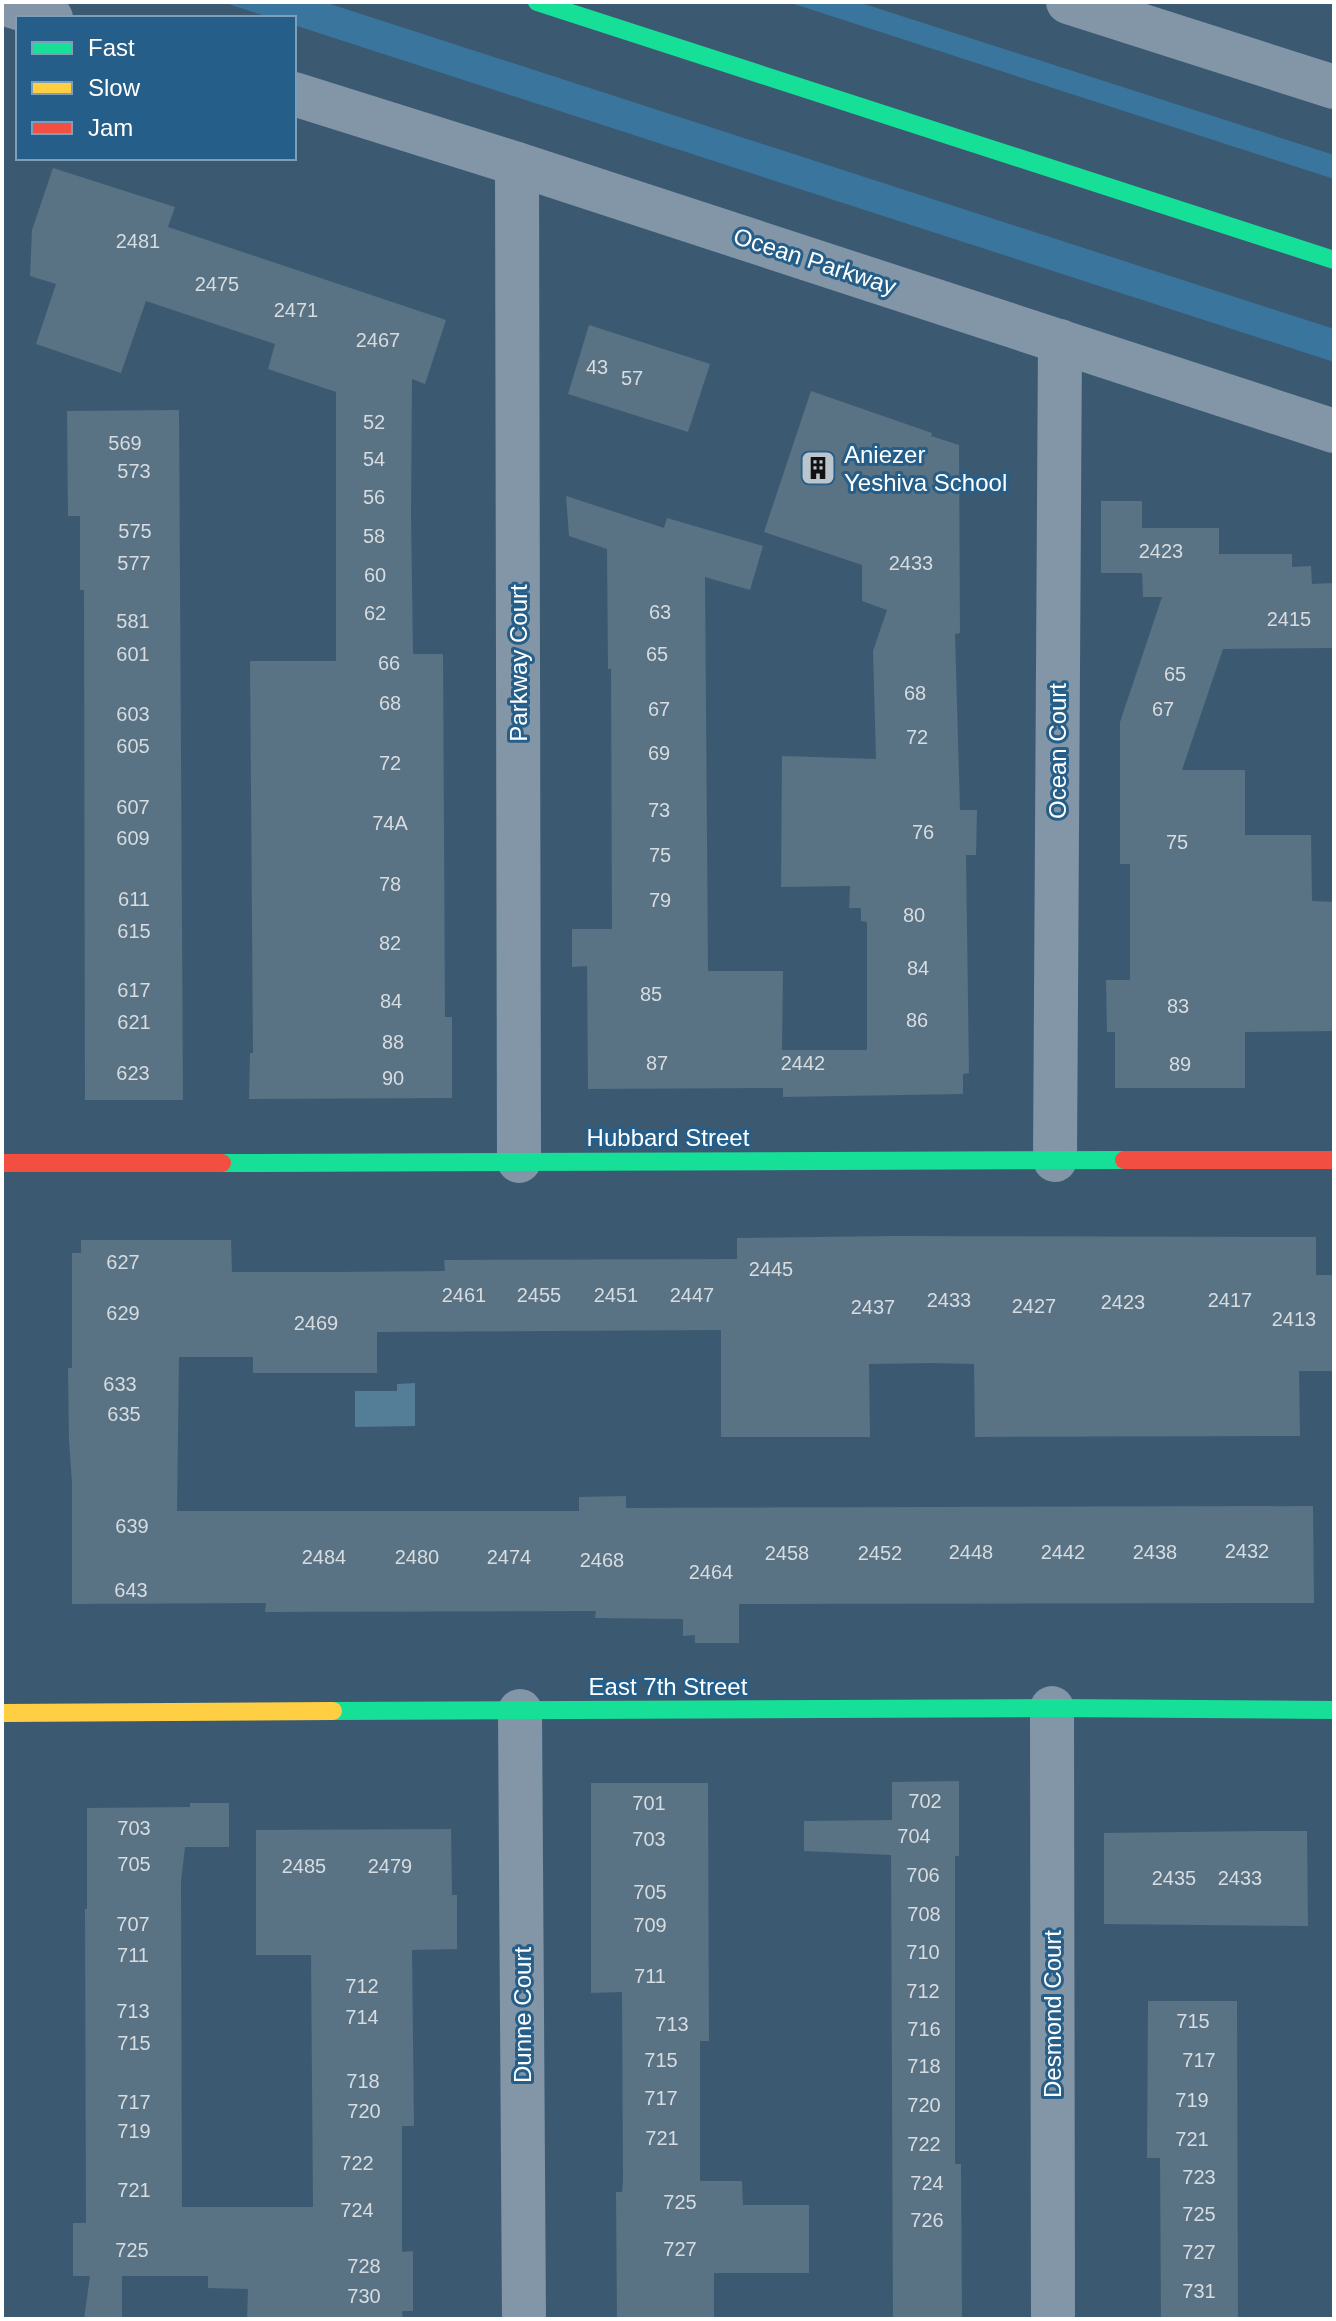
<svg xmlns="http://www.w3.org/2000/svg" width="1336" height="2321" font-family="Arial,sans-serif">
  <rect width="100%" height="100%" fill="#3b5a72"/>
  <g fill="#3a759e">
    <polygon points="222,2 324,2 1334,329 1334,362 294,25 294,18 271,18"/>
    <polygon points="788,2 858,2 1334,155 1334,179"/>
  </g>
  <polygon fill="#547d97" points="415,1383 415,1426 355,1427 355,1391 397,1391 397,1384"/>
  <g fill="#597284">
    <polygon points="53,168 175,207 168,227 446,320 425,384 412,379 411,516 413,654 443,654 445,1017 452,1017 452,1098 249,1099 250,1053 253,1053 250,661 336,661 336,392 268,369 275,344 146,301 121,373 36,344 56,284 30,276 32,230"/>
    <polygon points="589,325 710,364 688,432 568,394"/>
    <polygon points="811,391 932,433 931,436 959,445 960,633 955,634 960,810 977,810 976,855 966,855 969,1073 963,1074 963,1094 783,1097 783,1088 588,1089 587,966 572,967 572,929 612,929 611,669 608,669 607,549 569,536 566,496 664,528 667,518 763,546 750,590 705,577 708,971 783,971 782,1050 867,1050 867,922 861,921 861,908 849,908 850,886 781,887 782,756 876,759 873,651 887,610 862,601 862,565 764,532"/>
    <polygon points="179,410 183,1100 85,1100 84,590 80,590 80,516 68,516 67,411"/>
    <polygon points="1101,501 1142,501 1142,528 1219,528 1219,554 1292,554 1292,567 1311,566 1312,584 1334,583 1334,648 1223,649 1182,770 1245,770 1245,835 1311,835 1312,901 1334,902 1334,1031 1245,1032 1245,1088 1115,1088 1115,1032 1107,1032 1106,980 1130,980 1130,864 1120,864 1120,722 1162,597 1143,597 1142,573 1101,573"/>
    <polygon points="891,1236 1316,1237 1316,1275 1334,1275 1334,1371 1299,1371 1300,1436 975,1437 974,1364 932,1363 869,1364 870,1437 721,1437 721,1330 377,1332 377,1373 253,1373 253,1357 179,1357 177,1511 579,1511 579,1497 626,1496 626,1508 1313,1506 1314,1603 739,1604 739,1643 695,1643 695,1635 683,1636 683,1619 595,1618 596,1611 265,1612 266,1603 72,1604 72,1483 69,1441 68,1368 72,1368 72,1253 81,1253 81,1240 231,1240 232,1272 336,1272 445,1271 444,1260 737,1259 737,1238"/>
    <polygon points="959,1781 959,1856 955,1856 955,2164 961,2164 962,2319 893,2319 891,1855 804,1851 804,1821 892,1820 892,1782"/>
    <polygon points="591,1783 708,1783 709,2041 700,2041 700,2181 742,2181 743,2205 809,2205 809,2273 714,2273 714,2319 617,2319 616,2192 622,2192 623,2181 622,1992 591,1993"/>
    <polygon points="190,1803 229,1803 229,1847 185,1847 181,1882 182,2207 313,2207 311,1955 256,1955 256,1830 451,1829 452,1895 457,1895 457,1949 412,1950 414,2126 402,2126 402,2252 413,2251 413,2311 402,2311 403,2319 247,2319 248,2289 208,2288 208,2276 122,2276 122,2319 84,2319 90,2276 73,2276 73,2223 86,2223 85,1909 87,1909 87,1808 190,1807"/>
    <polygon points="1262,1831 1307,1831 1308,1926 1104,1924 1104,1833"/>
    <polygon points="1148,2001 1237,2001 1238,2319 1161,2319 1160,2158 1147,2158"/>
  </g>
  <g fill="none" stroke-linecap="round" stroke-linejoin="round">
    <g stroke="#8296a7" stroke-width="44">
      <polyline points="1068,2 1334,87"/>
      <polyline points="2,3 51,18"/>
      <polyline points="294,94 517,164 1334,431"/>
      <polyline points="517,164 519,1161"/>
      <polyline points="1055,1160 1060,341"/>
      <polyline points="1052,1708 1053,2319"/>
      <polyline points="520,1711 524,2319"/>
    </g>
    <g stroke="#16e098" stroke-width="18">
      <polyline points="537,2 1334,260"/>
      <polyline points="222,1163 1124,1160"/>
      <polyline points="333,1711 1052,1708 1334,1710"/>
    </g>
    <polyline stroke="#ffcf43" stroke-width="18" points="2,1713 333,1711"/>
    <g stroke="#f24e42" stroke-width="18">
      <polyline points="1124,1160 1334,1160"/>
      <polyline points="2,1163 222,1163"/>
    </g>
  </g>
  <defs>
    <symbol id="building-square" viewBox="-11 -11 22 22"><rect x="-9" y="-9" width="18" height="18" rx="4" fill="#bac5ce" stroke="#255e88"/><path d="M-4-6H4V6H1V3H-1V6H-4ZM-2.5-4.3h1.7v1.8h-1.7ZM.8-4.3h1.7v1.8H.8ZM-2.5-1h1.7V.8h-1.7ZM.8-1h1.7V.8H.8Z" fill="#111"/></symbol>
  </defs>
  <g fill-rule="evenodd">
    <use href="#building-square" x="798" y="448" width="40" height="40"/>
  </g>
  <g text-anchor="middle" dominant-baseline="central" stroke-width="6" stroke-linejoin="round" paint-order="stroke">
    <g font-size="20" fill="#d6dce0">
      <text x="138" y="241">2481</text>
      <text x="217" y="284">2475</text>
      <text x="296" y="310">2471</text>
      <text x="378" y="340">2467</text>
      <text x="597" y="367">43</text>
      <text x="632" y="378">57</text>
      <text x="374" y="422">52</text>
      <text x="125" y="443">569</text>
      <text x="374" y="459">54</text>
      <text x="134" y="471">573</text>
      <text x="374" y="497">56</text>
      <text x="135" y="531">575</text>
      <text x="374" y="536">58</text>
      <text x="1161" y="551">2423</text>
      <text x="134" y="563">577</text>
      <text x="911" y="563">2433</text>
      <text x="375" y="575">60</text>
      <text x="660" y="612">63</text>
      <text x="375" y="613">62</text>
      <text x="1289" y="619">2415</text>
      <text x="133" y="621">581</text>
      <text x="133" y="654">601</text>
      <text x="657" y="654">65</text>
      <text x="389" y="663">66</text>
      <text x="1175" y="674">65</text>
      <text x="915" y="693">68</text>
      <text x="390" y="703">68</text>
      <text x="659" y="709">67</text>
      <text x="1163" y="709">67</text>
      <text x="133" y="714">603</text>
      <text x="917" y="737">72</text>
      <text x="133" y="746">605</text>
      <text x="659" y="753">69</text>
      <text x="390" y="763">72</text>
      <text x="133" y="807">607</text>
      <text x="659" y="810">73</text>
      <text x="390" y="823">74A</text>
      <text x="923" y="832">76</text>
      <text x="133" y="838">609</text>
      <text x="1177" y="842">75</text>
      <text x="660" y="855">75</text>
      <text x="390" y="884">78</text>
      <text x="134" y="899">611</text>
      <text x="660" y="900">79</text>
      <text x="914" y="915">80</text>
      <text x="134" y="931">615</text>
      <text x="390" y="943">82</text>
      <text x="918" y="968">84</text>
      <text x="134" y="990">617</text>
      <text x="651" y="994">85</text>
      <text x="391" y="1001">84</text>
      <text x="1178" y="1006">83</text>
      <text x="917" y="1020">86</text>
      <text x="134" y="1022">621</text>
      <text x="393" y="1042">88</text>
      <text x="657" y="1063">87</text>
      <text x="803" y="1063">2442</text>
      <text x="1180" y="1064">89</text>
      <text x="133" y="1073">623</text>
      <text x="393" y="1078">90</text>
      <text x="123" y="1262">627</text>
      <text x="771" y="1269">2445</text>
      <text x="464" y="1295">2461</text>
      <text x="539" y="1295">2455</text>
      <text x="616" y="1295">2451</text>
      <text x="692" y="1295">2447</text>
      <text x="949" y="1300">2433</text>
      <text x="1230" y="1300">2417</text>
      <text x="1123" y="1302">2423</text>
      <text x="1034" y="1306">2427</text>
      <text x="873" y="1307">2437</text>
      <text x="123" y="1313">629</text>
      <text x="1294" y="1319">2413</text>
      <text x="316" y="1323">2469</text>
      <text x="120" y="1384">633</text>
      <text x="124" y="1414">635</text>
      <text x="132" y="1526">639</text>
      <text x="1247" y="1551">2432</text>
      <text x="971" y="1552">2448</text>
      <text x="1063" y="1552">2442</text>
      <text x="1155" y="1552">2438</text>
      <text x="787" y="1553">2458</text>
      <text x="880" y="1553">2452</text>
      <text x="324" y="1557">2484</text>
      <text x="417" y="1557">2480</text>
      <text x="509" y="1557">2474</text>
      <text x="602" y="1560">2468</text>
      <text x="711" y="1572">2464</text>
      <text x="131" y="1590">643</text>
      <text x="925" y="1801">702</text>
      <text x="649" y="1803">701</text>
      <text x="134" y="1828">703</text>
      <text x="914" y="1836">704</text>
      <text x="649" y="1839">703</text>
      <text x="134" y="1864">705</text>
      <text x="304" y="1866">2485</text>
      <text x="390" y="1866">2479</text>
      <text x="923" y="1875">706</text>
      <text x="1174" y="1878">2435</text>
      <text x="1240" y="1878">2433</text>
      <text x="650" y="1892">705</text>
      <text x="924" y="1914">708</text>
      <text x="133" y="1924">707</text>
      <text x="650" y="1925">709</text>
      <text x="923" y="1952">710</text>
      <text x="133" y="1955">711</text>
      <text x="650" y="1976">711</text>
      <text x="362" y="1986">712</text>
      <text x="923" y="1991">712</text>
      <text x="133" y="2011">713</text>
      <text x="362" y="2017">714</text>
      <text x="1193" y="2021">715</text>
      <text x="672" y="2024">713</text>
      <text x="924" y="2029">716</text>
      <text x="134" y="2043">715</text>
      <text x="661" y="2060">715</text>
      <text x="1199" y="2060">717</text>
      <text x="924" y="2066">718</text>
      <text x="363" y="2081">718</text>
      <text x="661" y="2098">717</text>
      <text x="1192" y="2100">719</text>
      <text x="134" y="2102">717</text>
      <text x="924" y="2105">720</text>
      <text x="364" y="2111">720</text>
      <text x="134" y="2131">719</text>
      <text x="662" y="2138">721</text>
      <text x="1192" y="2139">721</text>
      <text x="924" y="2144">722</text>
      <text x="357" y="2163">722</text>
      <text x="1199" y="2177">723</text>
      <text x="927" y="2183">724</text>
      <text x="134" y="2190">721</text>
      <text x="680" y="2202">725</text>
      <text x="357" y="2210">724</text>
      <text x="1199" y="2214">725</text>
      <text x="927" y="2220">726</text>
      <text x="680" y="2249">727</text>
      <text x="132" y="2250">725</text>
      <text x="1199" y="2252">727</text>
      <text x="364" y="2266">728</text>
      <text x="1199" y="2291">731</text>
      <text x="364" y="2296">730</text>
    </g>
    <g font-size="24" fill="#fff" stroke="#255e88">
      <text transform="translate(815 261) rotate(18)">Ocean Parkway</text>
      <text transform="translate(518 663) rotate(-90)">Parkway Court</text>
      <text transform="translate(1057 751) rotate(-90)">Ocean Court</text>
      <text x="668" y="1137">Hubbard Street</text>
      <text x="668" y="1686">East 7th Street</text>
      <text transform="translate(1052 2014) rotate(-90)">Desmond Court</text>
      <text transform="translate(522 2015) rotate(-90)">Dunne Court</text>
    </g>
    <g font-size="24" fill="#fff" stroke="#255e88" text-anchor="start">
      <text x="844" y="454">Aniezer<tspan x="844" dy="28">Yeshiva School</tspan></text>
    </g>
  </g>
  <rect width="1336" height="2321" fill="none" stroke="#ffffff" stroke-width="8"/>
  <rect x="16" y="16" width="280" height="144" fill="#255e88" stroke="#7c9eb8" stroke-width="2"/>
  <rect x="32" y="42" width="40" height="12" fill="#16e098" stroke="#7c9eb8" stroke-width="2"/>
  <text x="88" y="56" font-size="24" fill="#ffffff">Fast</text>
  <rect x="32" y="82" width="40" height="12" fill="#ffcf43" stroke="#7c9eb8" stroke-width="2"/>
  <text x="88" y="96" font-size="24" fill="#ffffff">Slow</text>
  <rect x="32" y="122" width="40" height="12" fill="#f24e42" stroke="#7c9eb8" stroke-width="2"/>
  <text x="88" y="136" font-size="24" fill="#ffffff">Jam</text>
</svg>
